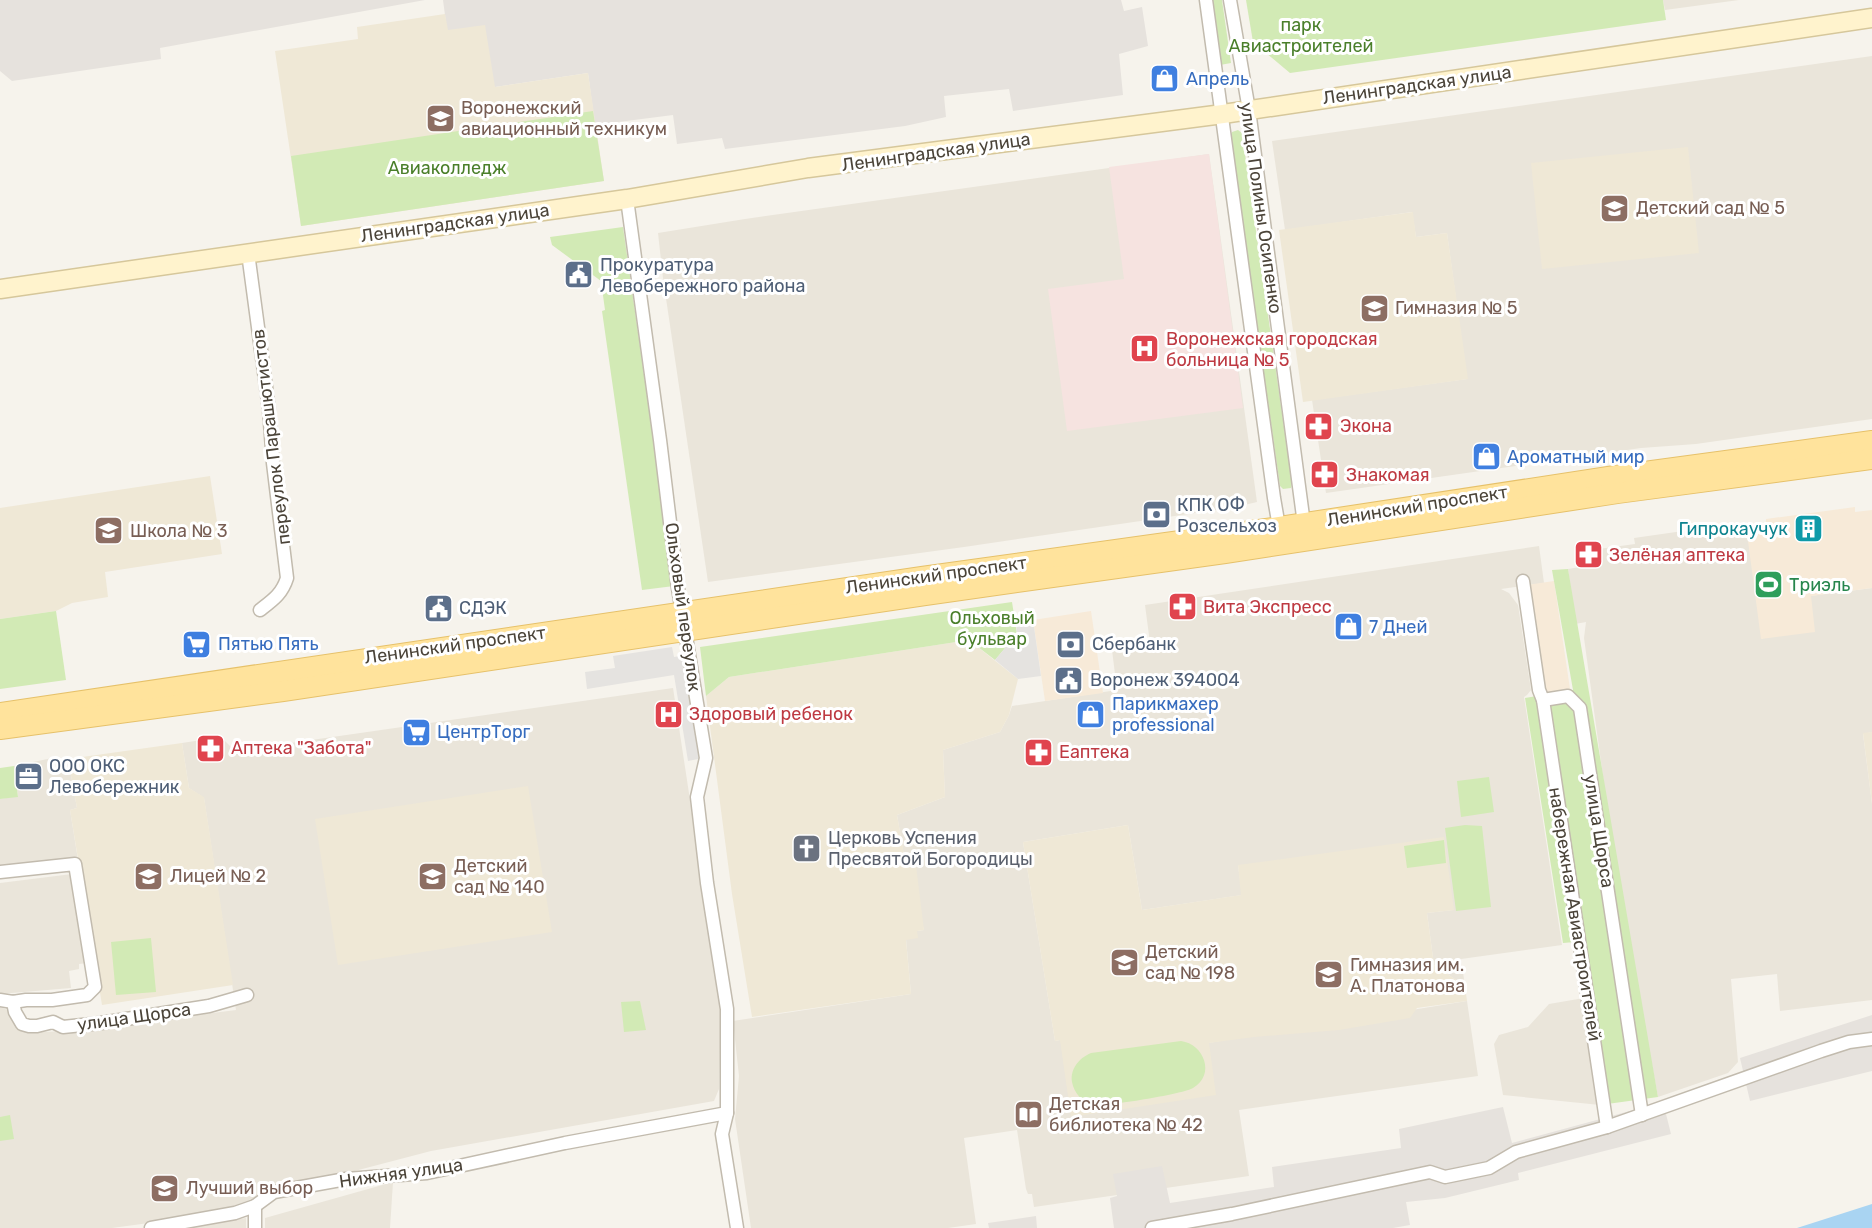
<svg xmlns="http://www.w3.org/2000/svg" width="1872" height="1228" font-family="Rubik,sans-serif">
  <rect width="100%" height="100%" fill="#f6f3ec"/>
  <g fill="#eae5da">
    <polygon points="1663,0 1739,0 1665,10"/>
    <polygon points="1872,56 1872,419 1696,444 1641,448 1326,493 1312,400 1467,379 1447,233 1416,237 1412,212 1285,230 1272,141"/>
    <polygon points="1209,154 1257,502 1236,507 964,547 708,582 663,278 658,233 745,219"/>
    <polygon points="1746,522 1762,639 1810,596 1872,588 1872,732 1863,734 1872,804 1872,1000 1780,1011 1777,974 1731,979 1738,1062 1728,1073 1658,1097 1615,864 1584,638 1586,622 1575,624 1568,569 1586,566 1584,551 1635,544 1634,538"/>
    <polygon points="1539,546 1544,583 1501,589 1509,593 1518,605 1531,690 1527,695 1524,697 1562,945 1461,959 1465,986 1434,965 1427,913 1453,910 1238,865 1242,895 1142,910 1128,825 1023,842 1055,1041 1060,1040 1215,1095 1208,1043 1467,1001 1478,1076 1239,1110 1249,1176 1034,1207 1032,1194 1028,1194 1026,1189 1017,1130 964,1138 976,1224 948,1228 751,1228 735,1119 739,1076 733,1021 911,994 906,939 917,931 924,930 905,861 897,815 945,797 943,750 1000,732 1009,715 1012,706 1117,690 1112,650 1150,643 1145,605"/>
    <polygon points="673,688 721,1004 719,1089 714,1101 431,1151 263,1195 208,1215 112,1228 0,1228 0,1007 10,1011 24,1029 45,1032 99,1029 188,1015 189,1016 236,1010 204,798 189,788 182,743 221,737 235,751"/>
    <polygon points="57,757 60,760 68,759 77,808 70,810 78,860 0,870 0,799 18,796 14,766"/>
    <polygon points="72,874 88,963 79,964 79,969 69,971 71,988 0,994 0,883"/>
    <polygon points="1584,998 1600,1105 1503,1095 1494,1044 1499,1035 1528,1027 1549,1004"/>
    <polygon points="393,1182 390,1228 265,1228 265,1218"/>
    <polygon points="246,1218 246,1228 188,1228"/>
  </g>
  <g fill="#f7ead8">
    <polygon points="1855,507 1855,512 1872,510 1872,588 1811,596 1815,632 1761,639 1746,526 1766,523 1766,519"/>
    <polygon points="1554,581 1570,689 1546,693 1542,687 1527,585"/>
    <polygon points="1091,611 1103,693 1045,701 1033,620"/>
  </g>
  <g fill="#e6e2dd">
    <polygon points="0,0 425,0 160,48 161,59 12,81 0,71"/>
    <polygon points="443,0 1121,0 1124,11 1142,7 1148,46 1119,54 1123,95 1013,111 1009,89 944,96 946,117 905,126 725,149 722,138 677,144 673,115 595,125 588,73 495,87 447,30"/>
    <polygon points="1872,1015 1872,1071 1750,1101 1740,1058"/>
    <polygon points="1663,1102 1671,1134 1518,1173 1519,1180 1445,1198 1406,1202 1410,1225 1393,1228 1114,1228 1110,1198 1117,1196 1113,1174 1162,1166 1170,1203 1274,1187 1272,1167 1401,1148 1399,1129 1503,1107 1512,1143"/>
    <polygon points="1036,1216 1037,1228 989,1228 988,1223"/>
  </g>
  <g fill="#efe8d6">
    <polygon points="445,14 448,30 485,25 495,87 588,73 604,181 301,226 275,51 358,39 357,27"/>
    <polygon points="1688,147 1699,253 1542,269 1531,163"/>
    <polygon points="1413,212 1416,237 1447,233 1468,379 1303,402 1279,230"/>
    <polygon points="210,476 222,554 105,572 108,597 72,603 56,611 0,619 0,508"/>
    <polygon points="969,640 1018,679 1009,715 1000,732 943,750 945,797 897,815 905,860 916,866 924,930 917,931 918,938 906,940 911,994 752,1017 732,894 706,696 729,677"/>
    <polygon points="1872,732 1872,804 1863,733"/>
    <polygon points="182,743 189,788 204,797 233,985 102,1005 70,810 77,808 68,759"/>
    <polygon points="528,786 552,932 338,965 315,819"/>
    <polygon points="1128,825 1142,910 1241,895 1238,865 1444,837 1454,910 1427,913 1434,965 1465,986 1467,1001 1417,1008 1410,1018 1339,1030 1254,1037 1209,1043 1216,1095 1071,1117 1060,1040 1055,1041 1023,842"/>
  </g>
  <polygon fill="#f6e3e0" points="1209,154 1243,408 1067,431 1048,289 1124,279 1109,167"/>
  <g fill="#d2eab5">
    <polygon points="1210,0 1222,0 1231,63 1220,65"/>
    <polygon points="1246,0 1663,0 1666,20 1290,73 1253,42"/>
    <polygon points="593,111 604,181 301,226 291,156"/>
    <polygon points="1238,130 1242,133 1292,483 1291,488 1283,489 1280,486 1230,136 1232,132"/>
    <polygon points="623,227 674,586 642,590 602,311 605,310 601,281 552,245 550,237"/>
    <polygon points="1568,569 1658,1097 1600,1105 1575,942 1563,943 1525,698 1573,690 1552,570"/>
    <polygon points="1012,602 1017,634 995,660 969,640 729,677 706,696 700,647"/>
    <polygon points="56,611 66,680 0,689 0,619"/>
    <polygon points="14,766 18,797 0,799 0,768"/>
    <polygon points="1489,777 1494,812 1461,817 1457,781"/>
    <polygon points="1465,825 1482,826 1491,907 1456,911 1445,828"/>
    <polygon points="1444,840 1446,863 1407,868 1404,846"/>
    <polygon points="151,938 156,992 116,995 111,942"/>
    <polygon points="640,1001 646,1030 624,1032 621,1002"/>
    <path d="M1181,1041C1204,1044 1216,1075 1193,1088C1184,1094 1103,1107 1093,1105C1082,1102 1074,1093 1072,1082C1070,1069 1079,1058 1091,1053Z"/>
    <polygon points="10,1115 14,1139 0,1141 0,1117"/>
  </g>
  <g fill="#e5e3e0">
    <polygon points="1033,620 1041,676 1018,679 995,660 1017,634 1016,623"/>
    <polygon points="672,647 674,657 686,655 703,758 688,761 674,675 587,689 585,672 615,668 613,656"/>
  </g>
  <polygon fill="#a9d4f2" points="1872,1204 1872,1228 1797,1228"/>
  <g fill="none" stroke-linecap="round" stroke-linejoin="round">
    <defs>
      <g id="minor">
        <polyline points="1206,0 1274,498 1279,527 1282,531"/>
        <polyline points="1230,0 1249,110 1304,524 1302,527"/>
        <polyline points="627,199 660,440 678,588 706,758 697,797 707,883 727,1009 727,1113 722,1134 737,1228"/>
        <path d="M248,253L269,409L273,463L287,578C282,594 273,600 260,610"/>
        <polyline points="1523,581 1539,690 1543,700 1607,1127"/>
        <polyline points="1543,700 1568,696 1580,708 1642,1115"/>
        <polyline points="0,872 75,864 95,987 87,995 52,1000 26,1000 13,1002 0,1000"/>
        <polyline points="13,1002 15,1012 22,1024 29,1026 37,1026 53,1022 63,1027 101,1023 209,1006 247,995"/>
        <polyline points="255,1206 255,1228"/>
        <polyline points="151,1228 235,1213 255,1206 274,1192 346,1179 427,1173 565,1143 727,1113"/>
        <polyline points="1152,1228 1232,1214 1430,1172 1445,1177 1489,1168 1516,1152 1607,1127 1821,1051 1849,1042 1872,1039"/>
      </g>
      <polyline id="secondary" points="0,289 627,199 808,168 1223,114 1872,18"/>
      <g id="primary">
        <polyline points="0,713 922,577 1259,530 1615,476 1872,441"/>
        <polyline points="0,729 283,691 925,595 1225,553 1618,493 1872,459"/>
      </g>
    </defs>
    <use href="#minor" stroke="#c2bbae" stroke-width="15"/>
    <use href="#secondary" stroke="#d6c79b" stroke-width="21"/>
    <use href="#primary" stroke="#e6c16a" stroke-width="22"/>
    <use href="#minor" stroke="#fff" stroke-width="12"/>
    <use href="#secondary" stroke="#fff3cd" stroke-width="18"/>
    <use href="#primary" stroke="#ffe39c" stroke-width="20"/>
  </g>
  <defs>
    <symbol id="shop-square" viewBox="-11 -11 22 22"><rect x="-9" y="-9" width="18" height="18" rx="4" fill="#3f7fe0" stroke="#fff"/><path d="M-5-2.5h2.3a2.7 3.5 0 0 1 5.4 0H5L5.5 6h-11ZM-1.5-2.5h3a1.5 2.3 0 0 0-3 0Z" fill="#fff"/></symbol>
    <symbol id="university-square" viewBox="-11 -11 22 22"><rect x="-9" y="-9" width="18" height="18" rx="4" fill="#8d6e63" stroke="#fff"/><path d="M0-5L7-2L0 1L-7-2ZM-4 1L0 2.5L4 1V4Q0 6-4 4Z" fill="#fff"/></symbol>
    <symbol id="school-square" viewBox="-11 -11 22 22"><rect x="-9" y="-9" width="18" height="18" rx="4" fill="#8d6e63" stroke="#fff"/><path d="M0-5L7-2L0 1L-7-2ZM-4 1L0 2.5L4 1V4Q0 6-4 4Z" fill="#fff"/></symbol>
    <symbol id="civic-square" viewBox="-11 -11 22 22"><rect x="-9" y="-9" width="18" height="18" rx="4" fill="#5c6f8a" stroke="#fff"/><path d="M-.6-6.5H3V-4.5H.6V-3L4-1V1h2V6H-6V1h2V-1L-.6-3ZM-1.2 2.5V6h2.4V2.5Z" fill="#fff"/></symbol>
    <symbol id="hospital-square" viewBox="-11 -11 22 22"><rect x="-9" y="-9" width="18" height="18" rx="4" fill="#e0444e" stroke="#fff"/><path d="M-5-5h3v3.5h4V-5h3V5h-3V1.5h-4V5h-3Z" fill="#fff"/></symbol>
    <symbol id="pharmacy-square" viewBox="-11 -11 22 22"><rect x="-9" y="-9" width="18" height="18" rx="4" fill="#e0444e" stroke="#fff"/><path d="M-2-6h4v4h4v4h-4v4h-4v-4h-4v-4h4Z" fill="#fff"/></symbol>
    <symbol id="bank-square" viewBox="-11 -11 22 22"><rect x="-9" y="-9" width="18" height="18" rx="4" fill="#5c6f8a" stroke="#fff"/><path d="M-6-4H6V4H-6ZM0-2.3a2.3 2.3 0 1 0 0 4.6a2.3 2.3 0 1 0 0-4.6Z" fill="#fff"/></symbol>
    <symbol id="building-square" viewBox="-11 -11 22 22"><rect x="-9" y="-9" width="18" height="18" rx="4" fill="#0f9aa8" stroke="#fff"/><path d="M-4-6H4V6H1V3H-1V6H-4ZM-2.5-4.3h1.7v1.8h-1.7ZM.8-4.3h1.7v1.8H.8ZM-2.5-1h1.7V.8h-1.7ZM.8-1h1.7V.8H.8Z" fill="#fff"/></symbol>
    <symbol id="stadium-square" viewBox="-11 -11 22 22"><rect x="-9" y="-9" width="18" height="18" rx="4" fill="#2e9e5b" stroke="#fff"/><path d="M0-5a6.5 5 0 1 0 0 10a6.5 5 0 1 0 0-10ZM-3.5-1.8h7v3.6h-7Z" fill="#fff"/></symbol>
    <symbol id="supermarket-square" viewBox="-11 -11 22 22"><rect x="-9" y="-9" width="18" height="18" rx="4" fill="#3f7fe0" stroke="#fff"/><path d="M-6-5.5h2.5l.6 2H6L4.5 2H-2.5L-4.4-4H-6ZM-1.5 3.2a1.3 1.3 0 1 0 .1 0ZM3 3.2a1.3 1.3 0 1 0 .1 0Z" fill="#fff"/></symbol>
    <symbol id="office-square" viewBox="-11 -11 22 22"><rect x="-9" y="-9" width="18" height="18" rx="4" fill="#5c6f8a" stroke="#fff"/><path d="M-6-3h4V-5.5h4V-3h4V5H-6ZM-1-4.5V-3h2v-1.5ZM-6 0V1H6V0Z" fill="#fff"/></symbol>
    <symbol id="church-square" viewBox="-11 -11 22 22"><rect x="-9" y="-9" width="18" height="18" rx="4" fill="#6b7280" stroke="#fff"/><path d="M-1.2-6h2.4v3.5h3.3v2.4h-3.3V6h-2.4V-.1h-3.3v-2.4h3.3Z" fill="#fff"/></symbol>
    <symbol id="library-square" viewBox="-11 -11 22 22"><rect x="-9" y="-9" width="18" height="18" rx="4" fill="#8d6e63" stroke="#fff"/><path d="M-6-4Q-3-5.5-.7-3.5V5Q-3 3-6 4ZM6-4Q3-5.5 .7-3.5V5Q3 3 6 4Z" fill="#fff"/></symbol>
  </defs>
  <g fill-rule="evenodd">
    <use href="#shop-square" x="1148" y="62" width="33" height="33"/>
    <use href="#university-square" x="424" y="102" width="33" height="33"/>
    <use href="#school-square" x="1598" y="192" width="33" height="33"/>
    <use href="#civic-square" x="562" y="258" width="33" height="33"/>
    <use href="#school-square" x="1358" y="292" width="33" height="33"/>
    <use href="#hospital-square" x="1128" y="332" width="33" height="33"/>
    <use href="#pharmacy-square" x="1302" y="410" width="33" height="33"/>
    <use href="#shop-square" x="1470" y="440" width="33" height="33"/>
    <use href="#pharmacy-square" x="1308" y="458" width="33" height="33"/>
    <use href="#bank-square" x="1140" y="498" width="33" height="33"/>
    <use href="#building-square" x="1792" y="512" width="33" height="33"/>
    <use href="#school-square" x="92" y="514" width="33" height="33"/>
    <use href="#pharmacy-square" x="1572" y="538" width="33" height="33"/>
    <use href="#stadium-square" x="1752" y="568" width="33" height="33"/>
    <use href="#pharmacy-square" x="1166" y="590" width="33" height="33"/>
    <use href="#civic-square" x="422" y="592" width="33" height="33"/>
    <use href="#shop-square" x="1332" y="610" width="33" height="33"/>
    <use href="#supermarket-square" x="180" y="628" width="33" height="33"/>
    <use href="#bank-square" x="1054" y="628" width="33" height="33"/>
    <use href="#civic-square" x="1052" y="664" width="33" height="33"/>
    <use href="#hospital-square" x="652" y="698" width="33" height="33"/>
    <use href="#shop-square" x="1074" y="698" width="33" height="33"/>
    <use href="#supermarket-square" x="400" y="716" width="33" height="33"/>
    <use href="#pharmacy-square" x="194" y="732" width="33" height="33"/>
    <use href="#pharmacy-square" x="1022" y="736" width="33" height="33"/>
    <use href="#office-square" x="12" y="760" width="33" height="33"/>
    <use href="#church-square" x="790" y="832" width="33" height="33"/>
    <use href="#school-square" x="132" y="860" width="33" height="33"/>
    <use href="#school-square" x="416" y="860" width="33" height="33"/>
    <use href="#school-square" x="1108" y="946" width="33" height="33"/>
    <use href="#school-square" x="1312" y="958" width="33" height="33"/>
    <use href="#library-square" x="1012" y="1098" width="33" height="33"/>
    <use href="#school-square" x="148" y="1172" width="33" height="33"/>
  </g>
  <g text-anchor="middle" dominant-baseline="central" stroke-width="6" stroke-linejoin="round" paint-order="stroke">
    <g font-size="18" fill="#4a7f2a" stroke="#fff">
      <text x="1301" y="25">парк<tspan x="1301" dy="21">Авиастроителей</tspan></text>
      <text x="447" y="168">Авиаколледж</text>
      <text x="992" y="618">Ольховый<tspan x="992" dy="21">бульвар</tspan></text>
    </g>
    <g font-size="18" fill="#366cbe" stroke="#fff" text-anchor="start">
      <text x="1186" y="79">Апрель</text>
      <text x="1507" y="457">Ароматный мир</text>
      <text x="1369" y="627">7 Дней</text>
      <text x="218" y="644">Пятью Пять</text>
      <text x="1112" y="704">Парикмахер<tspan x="1112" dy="21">professional</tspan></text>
      <text x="437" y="732">ЦентрТорг</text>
    </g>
    <g font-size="18" fill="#4b4439" stroke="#fff">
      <text transform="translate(1417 85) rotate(-8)">Ленинградская улица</text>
      <text transform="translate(936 152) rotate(-8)">Ленинградская улица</text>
      <text transform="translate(1261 208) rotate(82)">улица Полины Осипенко</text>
      <text transform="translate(455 223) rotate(-8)">Ленинградская улица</text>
      <text transform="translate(271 437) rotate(-97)">переулок Парашютистов</text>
      <text transform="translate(1417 506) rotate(-9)">Ленинский проспект</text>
      <text transform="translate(936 575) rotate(-8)">Ленинский проспект</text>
      <text transform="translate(683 607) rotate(82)">Ольховый переулок</text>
      <text transform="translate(455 645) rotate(-8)">Ленинский проспект</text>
      <text transform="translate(1599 831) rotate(81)">улица Щорса</text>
      <text transform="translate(1575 914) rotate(81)">набережная Авиастроителей</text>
      <text transform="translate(134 1017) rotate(-8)">улица Щорса</text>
      <text transform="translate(401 1173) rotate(-8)">Нижняя улица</text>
    </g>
    <g font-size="18" fill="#785e54" stroke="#fff" text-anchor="start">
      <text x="461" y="108">Воронежский<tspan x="461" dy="21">авиационный техникум</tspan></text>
      <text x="1636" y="208">Детский сад № 5</text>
      <text x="1395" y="308">Гимназия № 5</text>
      <text x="130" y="531">Школа № 3</text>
      <text x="454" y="866">Детский<tspan x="454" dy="21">сад № 140</tspan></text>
      <text x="170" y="876">Лицей № 2</text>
      <text x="1145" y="952">Детский<tspan x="1145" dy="21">сад № 198</tspan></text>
      <text x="1350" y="965">Гимназия им.<tspan x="1350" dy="21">А. Платонова</tspan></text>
      <text x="1049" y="1104">Детская<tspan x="1049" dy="21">библиотека № 42</tspan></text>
      <text x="186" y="1188">Лучший выбор</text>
    </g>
    <g font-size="18" fill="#4e5e75" stroke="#fff" text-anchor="start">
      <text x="600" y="265">Прокуратура<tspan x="600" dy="21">Левобережного района</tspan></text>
      <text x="1177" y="505">КПК ОФ<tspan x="1177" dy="21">Розсельхоз</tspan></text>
      <text x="459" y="608">СДЭК</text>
      <text x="1092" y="644">Сбербанк</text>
      <text x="1090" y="680">Воронеж 394004</text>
      <text x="49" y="766">ООО ОКС<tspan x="49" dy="21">Левобережник</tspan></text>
    </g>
    <g font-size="18" fill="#be3a42" stroke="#fff" text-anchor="start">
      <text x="1166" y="339">Воронежская городская<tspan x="1166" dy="21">больница № 5</tspan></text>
      <text x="1340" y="426">Экона</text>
      <text x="1346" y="475">Знакомая</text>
      <text x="1609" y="555">Зелёная аптека</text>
      <text x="1203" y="607">Вита Экспресс</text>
      <text x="689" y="714">Здоровый ребенок</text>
      <text x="231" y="748">Аптека "Забота"</text>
      <text x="1059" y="752">Еаптека</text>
    </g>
    <g font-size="18" fill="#0d838f" stroke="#fff" text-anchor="end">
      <text x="1788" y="529">Гипрокаучук</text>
    </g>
    <g font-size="18" fill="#27864d" stroke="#fff" text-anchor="start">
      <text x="1789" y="585">Триэль</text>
    </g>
    <g font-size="18" fill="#5b616d" stroke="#fff" text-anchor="start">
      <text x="828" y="838">Церковь Успения<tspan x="828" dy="21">Пресвятой Богородицы</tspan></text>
    </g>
  </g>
</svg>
